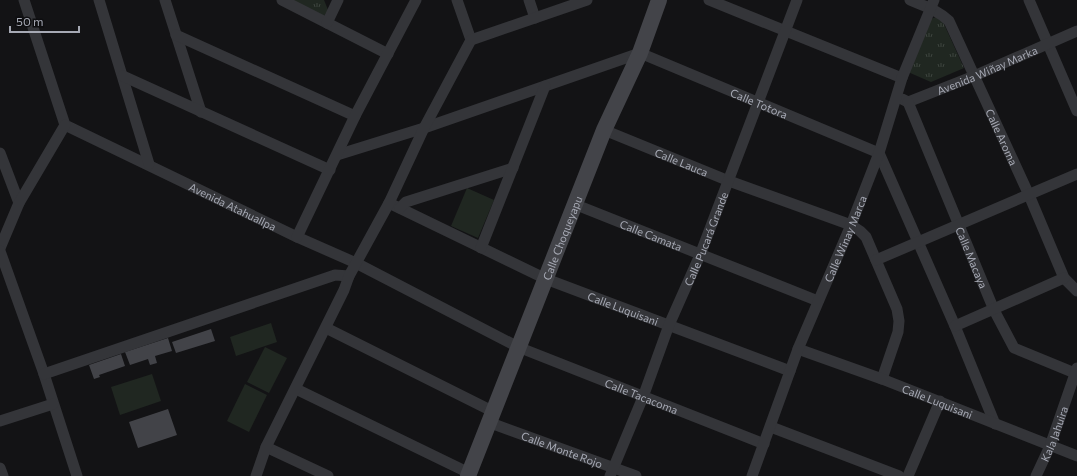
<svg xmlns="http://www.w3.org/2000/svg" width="1077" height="476" font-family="Commissioner,sans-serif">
  <defs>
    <pattern id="park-tufts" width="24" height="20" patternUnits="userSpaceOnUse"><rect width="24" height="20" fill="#202721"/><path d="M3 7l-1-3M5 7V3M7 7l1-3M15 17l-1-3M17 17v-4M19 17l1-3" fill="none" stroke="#3d443f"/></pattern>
  </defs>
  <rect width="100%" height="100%" fill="#131315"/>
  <g fill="url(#park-tufts)">
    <polygon points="292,0 324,0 328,10 324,16"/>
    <polygon points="936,17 943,22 964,68 931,82 908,72 931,19"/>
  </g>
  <g fill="#202721">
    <polygon points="467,188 494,200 478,238 451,226"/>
    <polygon points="271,323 277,342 236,356 230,337"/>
    <polygon points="265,347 287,358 269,393 247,382"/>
    <polygon points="152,374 161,401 120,415 111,387"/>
    <polygon points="245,384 267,395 249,432 227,421"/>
  </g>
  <g fill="#424348">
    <polygon points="211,329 215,341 176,353 172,342"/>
    <polygon points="168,338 172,351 155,356 157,363 150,365 148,359 130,365 125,352"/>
    <polygon points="121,354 125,366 99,375 100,377 94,379 89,365"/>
    <polygon points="168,409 177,435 138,448 129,422"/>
  </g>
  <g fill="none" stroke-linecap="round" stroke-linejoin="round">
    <g stroke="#343539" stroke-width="11">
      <path id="s1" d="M24,0L65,125L297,237L356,263L518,347L764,444"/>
      <polyline points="99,0 149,164"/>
      <polyline points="165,0 201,112"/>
      <polyline points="282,0 388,54"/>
      <polyline points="457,0 471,40"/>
      <polyline points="529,0 535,18"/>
      <polyline points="709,0 902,78"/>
      <path id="s2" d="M910,0C924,6 938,10 949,21L1029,195L1064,278L1077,291"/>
      <polyline points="1029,0 1077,111"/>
      <polyline points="327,23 338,0"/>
      <polyline points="176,35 355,116"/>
      <polyline points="123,76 330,170"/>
      <path id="s3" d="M902,99L908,102L974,76L1077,31"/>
      <path id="s4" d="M908,102L994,310L1014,348L1077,374"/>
      <path id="s5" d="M604,130L729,181L851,225L860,231L866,237L897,309L899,321L898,332L882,379"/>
      <polyline points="0,153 19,203"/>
      <path id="s6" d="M337,155L424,128L640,53L879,153L955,326L995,424"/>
      <path id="s7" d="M389,203L546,279L790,371"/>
      <path id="s8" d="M574,204L818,301"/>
      <polyline points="400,208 406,202 513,168"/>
      <polyline points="297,237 355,116 416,0"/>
      <polyline points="0,248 19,203 65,125"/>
      <polyline points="481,248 545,86"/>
      <polyline points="0,251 44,374 77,476"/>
      <polyline points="876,260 1077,174"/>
      <polyline points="955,326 1064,278"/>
      <polyline points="326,328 492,411"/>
      <path id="s9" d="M798,349L882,379L1077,456"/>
      <polyline points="44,374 335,275 349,276"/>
      <polyline points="296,389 469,473"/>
      <polyline points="0,421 53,404"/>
      <path id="s10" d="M488,422L636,476"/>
      <polyline points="771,427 899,476"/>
      <polyline points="266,447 328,476"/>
      <polyline points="0,468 3,476"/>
      <polyline points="256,476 266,447 344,290 349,276 389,203 424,128 471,40 587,0"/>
      <path id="s11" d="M610,476L643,397L669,325L700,255L797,0"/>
      <path id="s12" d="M752,476L798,349L851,225L879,153L902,78L934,0"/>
      <polyline points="908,476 940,401"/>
      <path id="s13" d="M1036,476L1050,446L1077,368"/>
    </g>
    <path stroke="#434449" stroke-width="16" id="s14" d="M468,476L604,130L640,53L659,0"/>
  </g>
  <g text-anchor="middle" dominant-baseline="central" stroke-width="3" stroke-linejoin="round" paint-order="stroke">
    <g font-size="11" fill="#a6a9b4" stroke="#0e0e10">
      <text stroke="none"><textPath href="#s3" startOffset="92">Avenida Wiñay Marka</textPath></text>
      <text stroke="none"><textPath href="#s6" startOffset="449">Calle Totora</textPath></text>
      <text stroke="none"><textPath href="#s2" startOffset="172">Calle Aroma</textPath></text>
      <text stroke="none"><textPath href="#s5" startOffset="84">Calle Lauca</textPath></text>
      <text stroke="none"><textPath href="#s1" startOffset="318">Avenida Atahuallpa</textPath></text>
      <text stroke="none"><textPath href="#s8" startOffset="83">Calle Camata</textPath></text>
      <text stroke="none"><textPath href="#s14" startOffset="256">Calle Choqueyapu</textPath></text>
      <text stroke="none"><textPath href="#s12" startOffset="255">Calle Winay Marca</textPath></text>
      <text stroke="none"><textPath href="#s11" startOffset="256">Calle Pucará Grande</textPath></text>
      <text stroke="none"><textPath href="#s4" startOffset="168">Calle Macaya</textPath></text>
      <text stroke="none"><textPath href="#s7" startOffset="257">Calle Luquisani</textPath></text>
      <text stroke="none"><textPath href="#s1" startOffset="769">Calle Tacacoma</textPath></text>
      <text stroke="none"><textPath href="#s9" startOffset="149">Calle Luquisani</textPath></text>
      <text stroke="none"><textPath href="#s13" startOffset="46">Kala Jahuira</textPath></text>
      <text stroke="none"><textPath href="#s10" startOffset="79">Calle Monte Rojo</textPath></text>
    </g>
  </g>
  <path d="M10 26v6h69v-6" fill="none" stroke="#a6a9b4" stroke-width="2"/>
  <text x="16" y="26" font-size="12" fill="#a6a9b4" stroke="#0e0e10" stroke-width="3" paint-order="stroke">50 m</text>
</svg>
